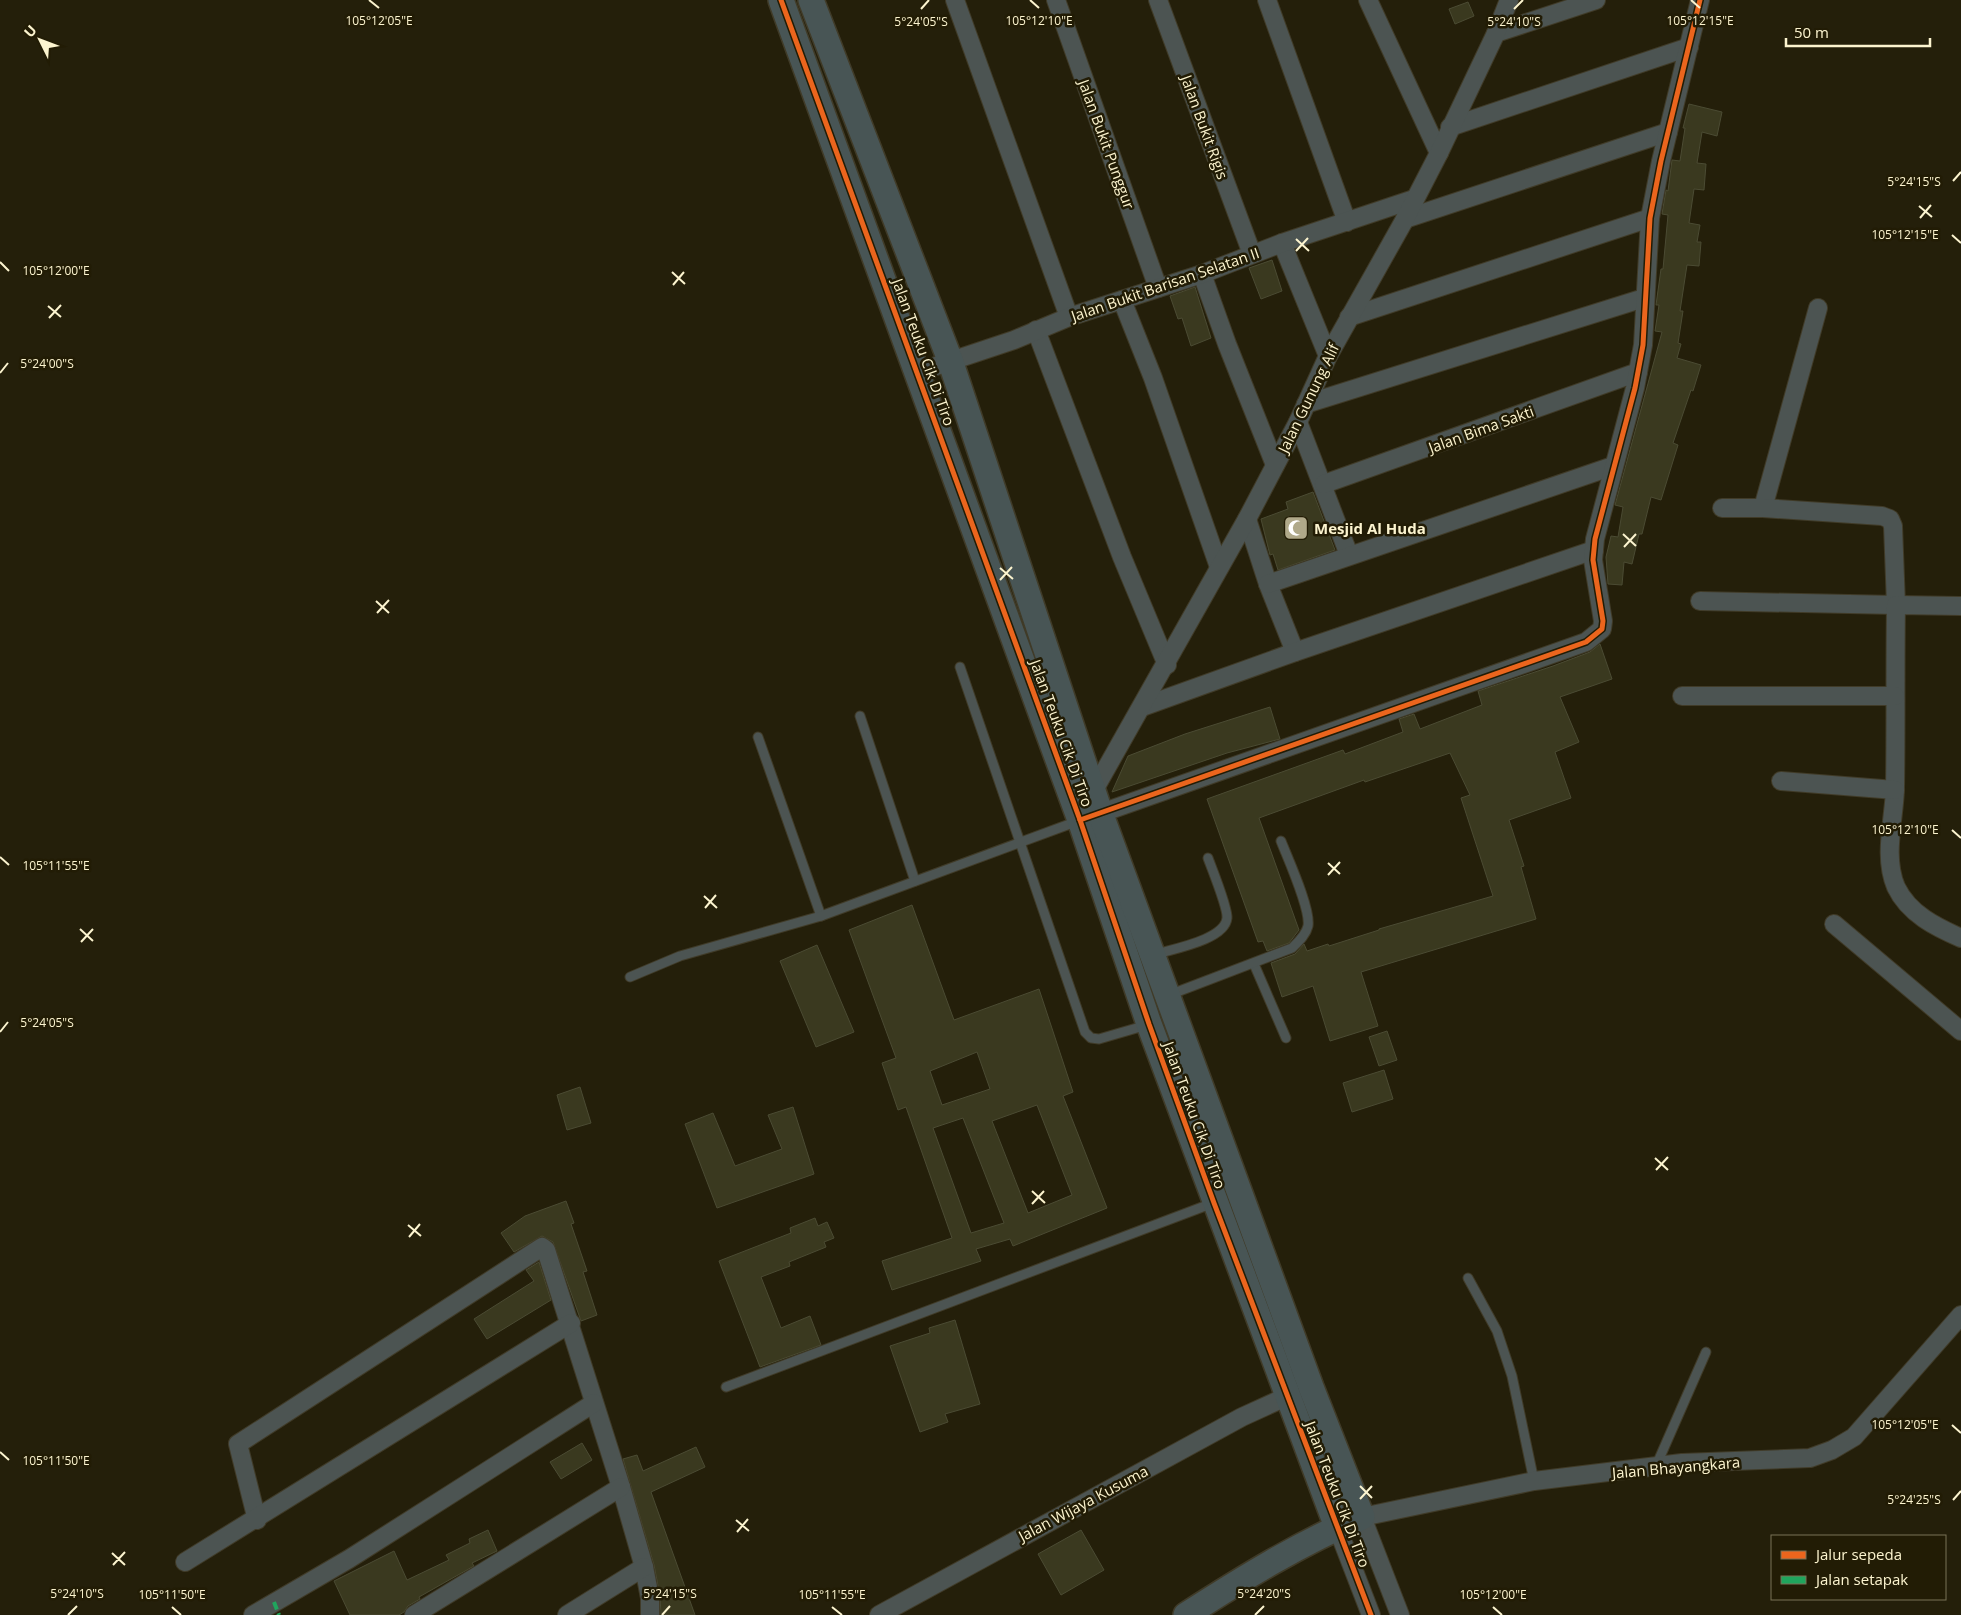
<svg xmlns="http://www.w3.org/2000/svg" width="1961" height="1615" font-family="'Open Sans',sans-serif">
  <rect width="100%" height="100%" fill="#241f0a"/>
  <g fill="#3a391f" stroke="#4b4b33" fill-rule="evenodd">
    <polygon points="1468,2 1474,16 1455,24 1449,9"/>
    <polygon points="1689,104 1722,112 1717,136 1702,132 1697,163 1706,164 1704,190 1694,189 1689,223 1700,225 1697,242 1701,242 1699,266 1687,265 1680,311 1683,311 1678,343 1681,344 1677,358 1701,365 1693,391 1691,390 1673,443 1678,445 1661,500 1651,497 1642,534 1639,534 1632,564 1624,562 1622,585 1608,584 1606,557 1611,536 1618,537 1623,507 1615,505 1662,332 1655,331 1659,305 1656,305 1661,269 1663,269 1668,215 1662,214 1666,190 1668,191 1672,160 1680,161 1685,128 1683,128"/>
    <polygon points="1272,260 1282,291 1261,299 1249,268"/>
    <polygon points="1195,287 1211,338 1191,346 1182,318 1178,319 1170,296"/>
    <polygon points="1313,492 1335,550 1278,570 1273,554 1270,555 1261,519 1288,509 1286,502"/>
    <polygon points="1600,644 1612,679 1560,697 1579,742 1555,752 1571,798 1509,820 1524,866 1521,867 1536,919 1361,972 1378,1026 1330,1041 1313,986 1282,997 1271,963 1295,954 1304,944 1307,951 1328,944 1329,946 1379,930 1379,929 1493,896 1461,798 1470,795 1450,753 1365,782 1364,780 1259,818 1299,930 1289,943 1267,951 1263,941 1258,942 1207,799 1343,750 1345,754 1403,732 1399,719 1414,714 1420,729 1482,705 1478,691 1553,666 1590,652"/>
    <polygon points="1270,707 1280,739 1227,753 1112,792 1128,756 1185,734"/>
    <path d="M912,905L954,1020L1039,989L1073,1092L1063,1096L1107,1208L1013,1246L1010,1239L976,1249L981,1261L892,1290L882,1261L952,1238L906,1107L898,1110L882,1063L896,1058L849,930ZM977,1052L990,1089L942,1105L930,1071ZM1037,1105L1072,1195L1028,1213L992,1121ZM963,1118L1004,1223L971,1233L933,1128Z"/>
    <polygon points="817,945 854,1032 816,1047 780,961"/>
    <polygon points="1387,1031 1397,1060 1379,1066 1369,1037"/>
    <polygon points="1384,1070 1393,1099 1352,1112 1343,1083"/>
    <polygon points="580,1087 591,1123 567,1130 557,1095"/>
    <polygon points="793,1107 814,1174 717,1208 685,1124 713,1113 735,1166 782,1149 768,1115"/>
    <polygon points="566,1201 574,1223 571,1224 587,1271 583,1272 597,1315 581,1321 553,1242 542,1236 514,1252 501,1233 525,1216"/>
    <polygon points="815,1218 818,1226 827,1222 834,1238 824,1242 826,1247 789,1262 790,1266 761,1277 781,1328 810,1316 821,1345 760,1367 719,1261 791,1233 790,1228"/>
    <polygon points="539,1262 551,1300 487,1339 474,1319 534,1281 526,1270"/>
    <polygon points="955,1320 980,1404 945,1414 948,1422 920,1432 890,1346 930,1333 929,1328"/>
    <polygon points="582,1443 592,1460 561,1479 550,1462"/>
    <polygon points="696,1447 705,1467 651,1492 695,1615 661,1615 660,1596 654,1565 623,1459 637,1455 643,1471"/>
    <polygon points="488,1530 497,1551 472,1563 474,1566 419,1597 420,1599 408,1606 404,1612 399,1615 350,1615 334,1581 394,1551 407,1580 449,1560 446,1555 470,1543 469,1539"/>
    <polygon points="1081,1530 1104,1570 1061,1595 1038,1554"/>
  </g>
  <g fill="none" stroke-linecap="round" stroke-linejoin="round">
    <defs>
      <g id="lane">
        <polyline points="960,667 1085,1032 1091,1038 1099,1039 1147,1025"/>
        <polyline points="860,716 915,881"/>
        <polyline points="758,737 821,916"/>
        <path d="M1153,955C1172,949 1225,940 1227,918C1228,908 1212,869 1208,858"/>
        <polyline points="1254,964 1286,1038"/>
        <polyline points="630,977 680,956 821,916 1078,821"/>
        <path d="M1169,995L1292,948C1298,942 1306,935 1308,926C1311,909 1288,859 1281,841"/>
        <polyline points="1468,1278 1497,1331 1512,1376 1534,1481"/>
        <polyline points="726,1387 1213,1203"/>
        <polyline points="1656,1466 1706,1352"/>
      </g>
      <g id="street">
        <polyline points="955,0 1069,317"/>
        <polyline points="1056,0 1158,288"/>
        <polyline points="1158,0 1252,254"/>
        <polyline points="1267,0 1347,222"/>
        <polyline points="1368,0 1439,153"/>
        <polyline points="1496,33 1596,0"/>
        <polyline points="1450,127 1689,47"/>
        <polyline points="1405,219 1668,132"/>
        <polyline points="1282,243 1328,356"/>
        <polyline points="1202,274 1227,344 1275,465"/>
        <polyline points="1122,300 1153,378 1219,567"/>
        <polyline points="1349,317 1650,218"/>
        <polyline points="1036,330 1122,557 1167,665"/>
        <polyline points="918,372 1014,340 1069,317 1202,274 1282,243 1414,199"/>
        <polyline points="1306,404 1644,298"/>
        <polyline points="1298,422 1349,555"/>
        <polyline points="1324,484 1638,372"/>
        <polyline points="1763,508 1818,308"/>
        <polyline points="1247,519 1268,584 1295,652"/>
        <polyline points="1268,584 1613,466"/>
        <polyline points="1700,601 1896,605 1893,526 1890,519 1882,516 1763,508 1722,508"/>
        <path d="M1961,606L1896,605C1895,666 1896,727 1895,789C1894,820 1883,857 1896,887C1909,914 1936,927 1961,938"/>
        <polyline points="1682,696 1895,696"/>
        <polyline points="1142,707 1295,652 1594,550"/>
        <polyline points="1781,781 1895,790"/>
        <polyline points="1094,790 1247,519 1298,422 1328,356 1405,219 1439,153 1496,33 1509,0"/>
        <polyline points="1090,817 1586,642 1602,629 1603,621 1593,560 1595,539 1635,388 1643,345 1650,218 1661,161 1700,0"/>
        <polyline points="1834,924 1961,1031"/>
        <polyline points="257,1520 238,1444 542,1247 546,1250 621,1487 644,1567 650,1598 650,1615"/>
        <polyline points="1337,1527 1371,1615"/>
        <polyline points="185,1562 571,1323"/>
        <polyline points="253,1615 349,1559 594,1403"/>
        <polyline points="414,1615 621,1487"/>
        <polyline points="567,1615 644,1567"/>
        <polyline points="879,1615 1242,1417 1288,1396"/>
        <polyline points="1400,1615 1362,1517 1534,1481 1682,1463 1810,1458 1832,1450 1854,1437 1961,1315"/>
      </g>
      <g id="secondary">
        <polyline points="781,0 1080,820 1149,1024 1337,1527"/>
        <path d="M811,0L950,360L1100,812L1311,1387L1362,1517C1300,1543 1242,1579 1186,1615"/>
      </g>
    </defs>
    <use href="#lane" stroke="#403b28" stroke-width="11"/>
    <use href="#street" stroke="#403b28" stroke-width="20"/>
    <use href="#secondary" stroke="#403b28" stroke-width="28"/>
    <use href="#lane" stroke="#4c5452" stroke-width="9"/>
    <use href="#street" stroke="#4c5452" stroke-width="18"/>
    <use href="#secondary" stroke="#485555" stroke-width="25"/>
    <polyline stroke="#20a55d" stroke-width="4" stroke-dasharray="8 4" stroke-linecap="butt" points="274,1602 279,1615"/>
    <defs>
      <g id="cycleway">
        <polyline points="781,0 1080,820 1149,1024 1214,1203 1371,1615"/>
        <polyline points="1080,820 1586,642 1602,629 1603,621 1593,560 1595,539 1635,388 1643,345 1650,218 1661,161 1700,0"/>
      </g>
    </defs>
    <use href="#cycleway" stroke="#221c05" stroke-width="8"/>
    <use href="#cycleway" stroke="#eb651d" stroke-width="5"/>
  </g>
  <path fill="none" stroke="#fcf4cf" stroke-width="2" d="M369,0L379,8M1030,0L1039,8M1691,0L1700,8M921,9L929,0M1514,9L1523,0M1953,181L1961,172M1919,206L1932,217M1920,218L1931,205M1952,235L1961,243M1296,239L1309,251M1296,251L1308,238M0,262L9,271M672,272L685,284M673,285L684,272M48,306L61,317M49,318L61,305M0,373L8,363M1623,534L1636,546M1624,547L1636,534M1000,568L1013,579M1000,580L1012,567M376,601L389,613M377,613L389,600M1952,830L1961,838M0,857L9,865M1328,863L1340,874M1328,875L1340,862M704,896L717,908M705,908L716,895M80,929L93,941M81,942L93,929M0,1032L8,1022M1655,1158L1668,1170M1656,1170L1668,1157M1032,1191L1045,1203M1032,1204L1044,1191M408,1225L421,1236M409,1237L420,1224M1952,1425L1961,1433M0,1452L9,1460M1360,1486L1372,1498M1360,1499L1372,1486M1953,1500L1961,1491M736,1520L749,1531M737,1532L748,1519M112,1553L125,1565M113,1565L125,1552M172,1607L181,1615M832,1607L842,1615M1493,1607L1502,1615M68,1615L77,1606M662,1615L670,1606M1255,1615L1264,1606"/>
  <defs>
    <symbol id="mosque-square" viewBox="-11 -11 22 22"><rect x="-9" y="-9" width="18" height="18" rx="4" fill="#b0a98a" stroke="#221c05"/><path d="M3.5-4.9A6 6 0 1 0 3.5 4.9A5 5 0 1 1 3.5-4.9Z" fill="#fff"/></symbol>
  </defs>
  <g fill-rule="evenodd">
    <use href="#mosque-square" x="1282" y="514" width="28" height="28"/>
  </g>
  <g text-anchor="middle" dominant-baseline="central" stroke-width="5" stroke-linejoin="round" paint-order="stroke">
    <g font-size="15" fill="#fcf4cf" stroke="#221c05">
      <text transform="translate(1205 127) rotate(70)">Jalan Bukit Rigis</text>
      <text transform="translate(1107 144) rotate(70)">Jalan Bukit Punggur</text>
      <text transform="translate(1165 284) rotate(-19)">Jalan Bukit Barisan Selatan II</text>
      <text transform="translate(924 352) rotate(70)">Jalan Teuku Cik Di Tiro</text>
      <text transform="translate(1308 398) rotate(-64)">Jalan Gunung Alif</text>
      <text transform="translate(1481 429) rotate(-20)">Jalan Bima Sakti</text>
      <text transform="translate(1062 733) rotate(70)">Jalan Teuku Cik Di Tiro</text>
      <text transform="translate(1195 1115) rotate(70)">Jalan Teuku Cik Di Tiro</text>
      <text transform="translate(1676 1467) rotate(-5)">Jalan Bhayangkara</text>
      <text transform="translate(1338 1494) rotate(69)">Jalan Teuku Cik Di Tiro</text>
      <text transform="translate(1083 1503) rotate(-28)">Jalan Wijaya Kusuma</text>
    </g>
    <g font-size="15" font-weight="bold" fill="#fcf4cf" stroke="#221c05" text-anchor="start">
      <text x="1314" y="528">Mesjid Al Huda</text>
    </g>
  </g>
  <g font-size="12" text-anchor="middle" fill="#fcf4cf" stroke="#221c05" stroke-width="5" stroke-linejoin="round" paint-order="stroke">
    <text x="379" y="25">105°12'05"E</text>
    <text x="1039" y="25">105°12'10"E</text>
    <text x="1700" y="25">105°12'15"E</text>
    <text x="921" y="26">5°24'05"S</text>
    <text x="1514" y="26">5°24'10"S</text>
    <text x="1914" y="186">5°24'15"S</text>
    <text x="1905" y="239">105°12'15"E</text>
    <text x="56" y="275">105°12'00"E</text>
    <text x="47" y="368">5°24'00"S</text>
    <text x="1905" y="834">105°12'10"E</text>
    <text x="56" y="870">105°11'55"E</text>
    <text x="47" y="1027">5°24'05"S</text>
    <text x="1905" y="1429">105°12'05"E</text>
    <text x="56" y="1465">105°11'50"E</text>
    <text x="1914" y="1504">5°24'25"S</text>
    <text x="77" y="1598">5°24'10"S</text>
    <text x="670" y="1598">5°24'15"S</text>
    <text x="1264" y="1598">5°24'20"S</text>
    <text x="172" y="1599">105°11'50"E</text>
    <text x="832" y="1599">105°11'55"E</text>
    <text x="1493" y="1599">105°12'00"E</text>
  </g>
  <rect x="1771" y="1535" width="175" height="65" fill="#221c05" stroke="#797256"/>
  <rect x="1781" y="1551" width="25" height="8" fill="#eb651d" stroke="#797256"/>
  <text x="1816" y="1560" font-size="15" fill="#fcf4cf">Jalur sepeda</text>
  <rect x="1781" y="1576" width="25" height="8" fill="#20a55d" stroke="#797256"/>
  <text x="1816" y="1585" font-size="15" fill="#fcf4cf">Jalan setapak</text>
  <g transform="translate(40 40) rotate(312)" stroke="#221c05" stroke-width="4" paint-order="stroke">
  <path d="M0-4L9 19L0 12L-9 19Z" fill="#fcf4cf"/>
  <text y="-8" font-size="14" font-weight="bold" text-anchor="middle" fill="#fcf4cf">U</text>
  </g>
  <path d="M1786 38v8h144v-8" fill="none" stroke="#fcf4cf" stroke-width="2.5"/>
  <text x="1794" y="38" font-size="15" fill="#fcf4cf" stroke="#221c05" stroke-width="4" paint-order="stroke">50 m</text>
</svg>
